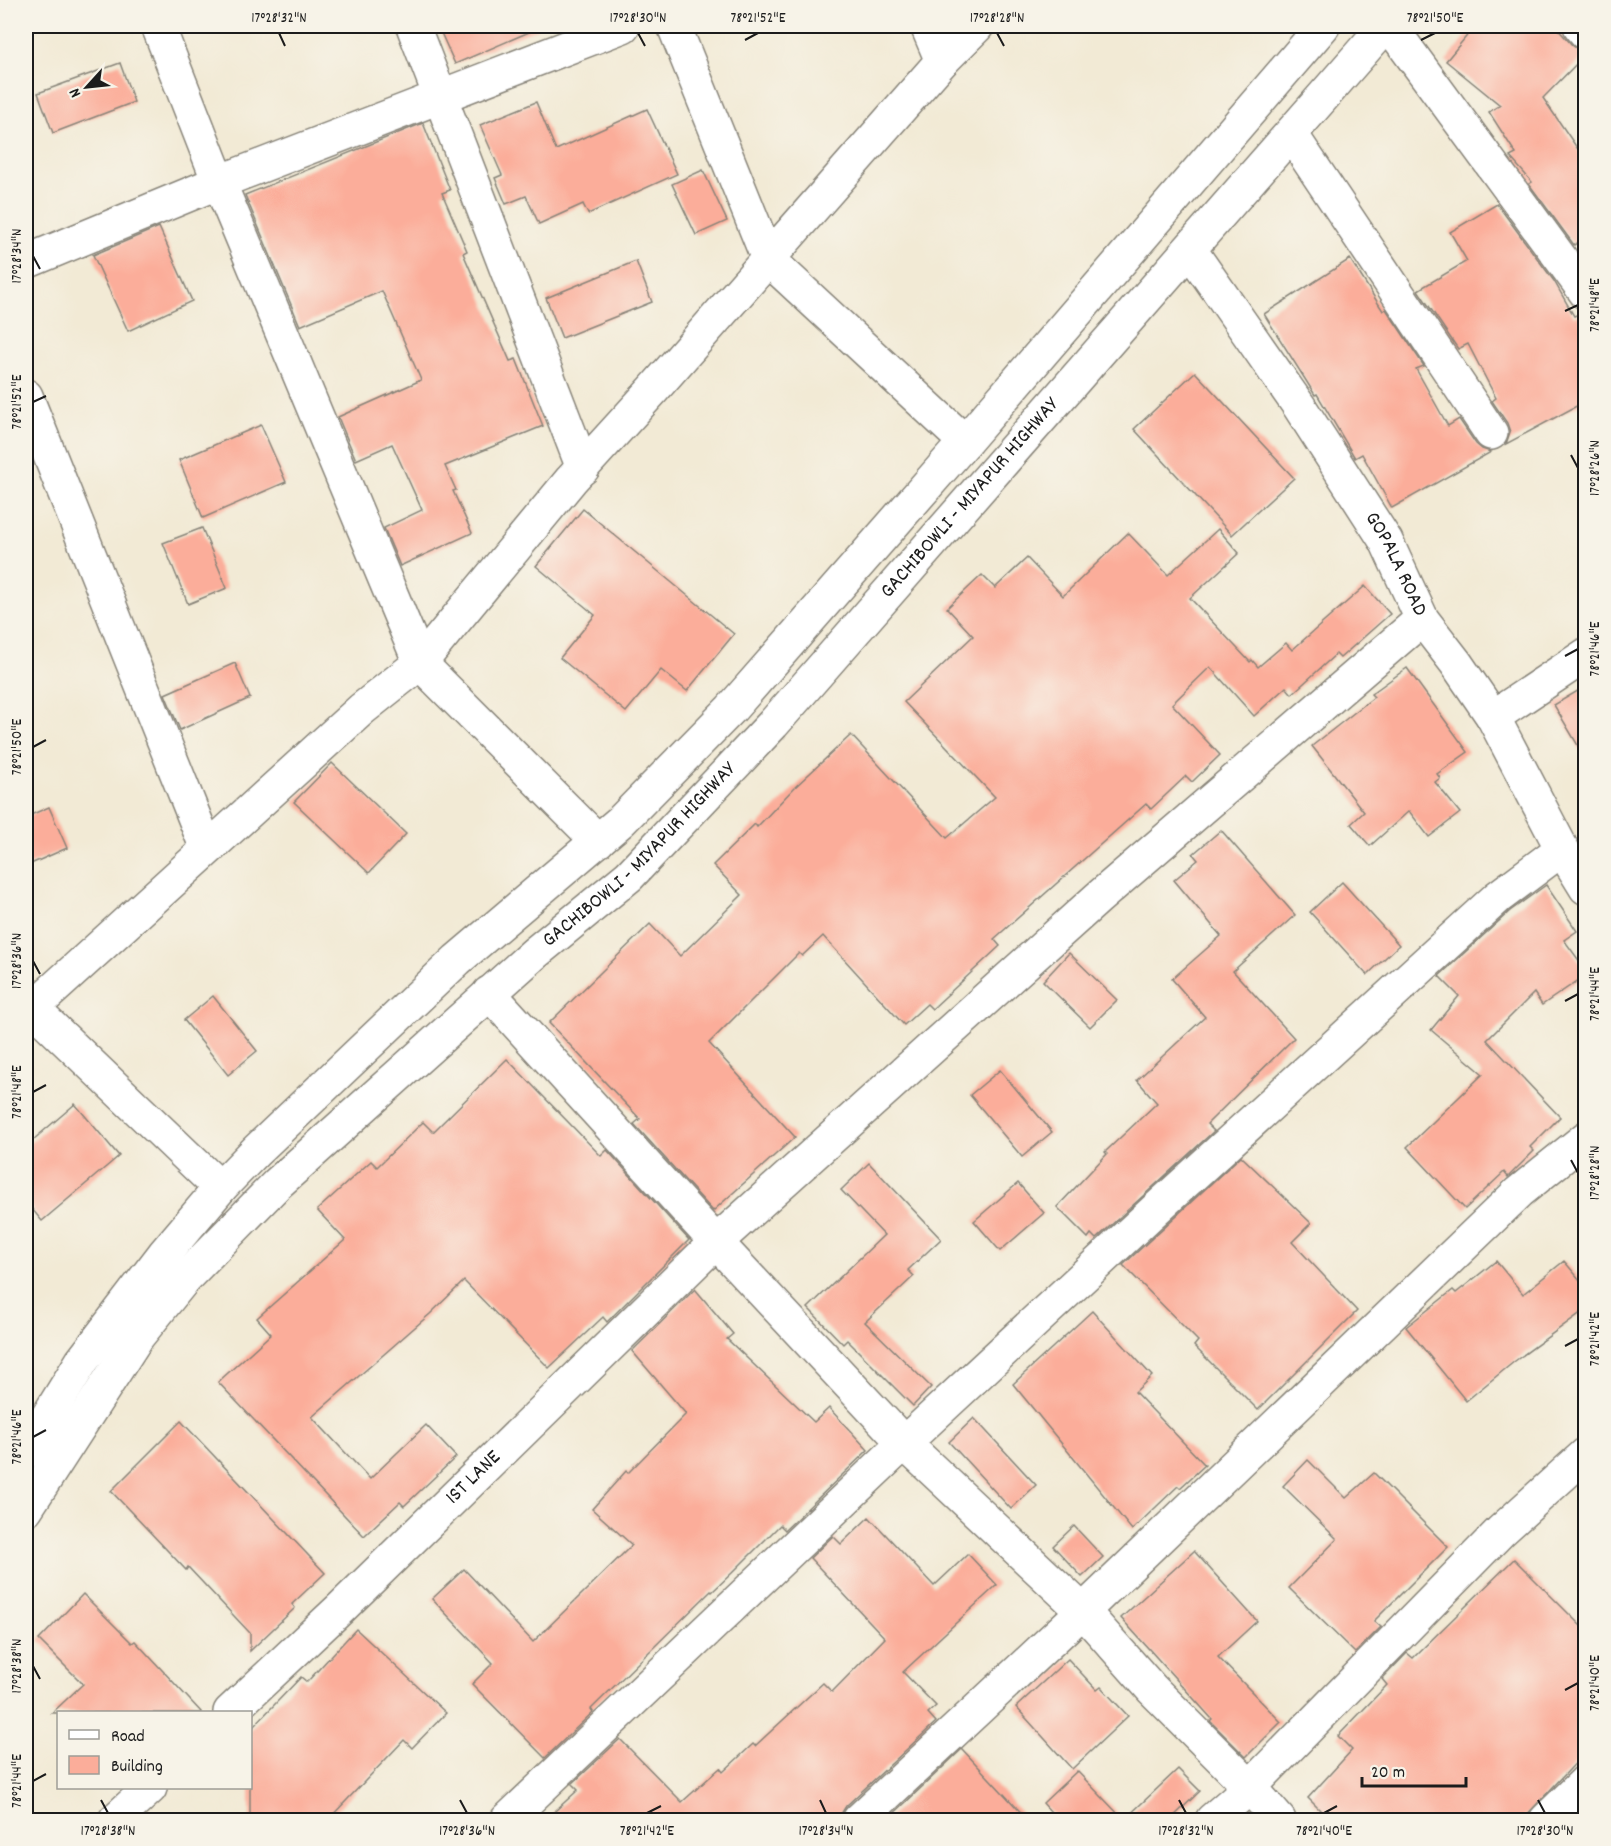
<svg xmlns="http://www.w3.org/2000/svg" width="1611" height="1846" font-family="Dekko,sans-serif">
  <rect width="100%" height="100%" fill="#f7f3e8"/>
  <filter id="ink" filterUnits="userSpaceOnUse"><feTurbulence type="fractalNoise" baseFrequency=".0167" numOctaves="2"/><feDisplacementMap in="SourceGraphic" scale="12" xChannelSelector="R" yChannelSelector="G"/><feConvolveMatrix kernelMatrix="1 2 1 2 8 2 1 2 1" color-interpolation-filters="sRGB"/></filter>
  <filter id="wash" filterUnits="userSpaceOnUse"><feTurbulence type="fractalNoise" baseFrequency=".008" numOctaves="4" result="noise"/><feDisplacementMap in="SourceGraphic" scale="24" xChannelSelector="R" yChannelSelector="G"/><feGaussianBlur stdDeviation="1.35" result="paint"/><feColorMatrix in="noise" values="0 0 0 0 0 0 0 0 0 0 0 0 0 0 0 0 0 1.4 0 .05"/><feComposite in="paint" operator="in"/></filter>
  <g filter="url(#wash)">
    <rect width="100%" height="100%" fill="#f2ead5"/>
    <g id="blocks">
      <g fill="#fbad9a">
        <polygon points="438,26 543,26 455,64"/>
        <polygon points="1475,26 1555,26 1572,45 1585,55 1543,98 1586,161 1586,238 1574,245 1529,184 1532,182 1510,157 1516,154 1489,112 1500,105 1446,61"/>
        <polygon points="120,63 134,102 53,133 38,93"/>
        <polygon points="536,102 556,150 647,109 677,174 588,214 583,204 539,224 526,196 506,204 495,178 502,175 480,125"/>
        <polygon points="423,123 450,190 442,193 467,251 463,253 510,361 516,359 543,426 445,466 456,490 453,491 472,533 400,566 384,528 422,510 392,444 356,460 338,417 421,380 382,291 300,326 245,195"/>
        <polygon points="703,170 727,221 696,235 672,184"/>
        <polygon points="1497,204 1554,281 1574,316 1586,311 1586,401 1506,444 1510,432 1507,423 1492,401 1496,398 1468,344 1458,349 1418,290 1467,261 1450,232"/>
        <polygon points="159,227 192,301 128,331 93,255"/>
        <polygon points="1350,259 1383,311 1386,309 1424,366 1416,369 1448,426 1459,419 1476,444 1482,449 1491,452 1392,508 1362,454 1355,458 1317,394 1315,395 1264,314"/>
        <polygon points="636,261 652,302 562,338 546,298"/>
        <polygon points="1195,372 1294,478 1232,535 1134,429"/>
        <polygon points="261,425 286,482 203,518 179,460"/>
        <polygon points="583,509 734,634 687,691 661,670 626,712 560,658 595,615 536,566"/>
        <polygon points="202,528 227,588 188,604 163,543"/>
        <polygon points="1218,529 1239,553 1190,598 1250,662 1252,660 1258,667 1286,643 1292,650 1365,586 1390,614 1340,658 1336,654 1292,694 1286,687 1254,716 1210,667 1172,704 1220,755 1192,782 1186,776 1151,809 1146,804 994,939 1000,946 932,1009 927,1004 904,1025 823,936 802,956 799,953 709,1043 795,1137 713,1211 634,1124 640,1119 549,1023 650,924 680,956 742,895 713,865 755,824 757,827 794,788 851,735 947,838 995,797 904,702 973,636 947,608 982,575 995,588 1027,558 1063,596 1128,533 1168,575"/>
        <polygon points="235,663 250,698 180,730 165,694"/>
        <polygon points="1407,668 1468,752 1437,774 1440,778 1435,782 1460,813 1429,837 1409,811 1370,846 1351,824 1364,812 1312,746 1374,697 1371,694"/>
        <polygon points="1586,686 1586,759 1554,705"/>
        <polygon points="332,763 406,834 369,873 294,802"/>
        <polygon points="49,807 67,848 26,866 26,817"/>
        <polygon points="1221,830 1295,915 1233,971 1294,1038 1207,1124 1214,1131 1096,1239 1091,1234 1088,1238 1057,1207 1107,1154 1105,1152 1157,1103 1137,1080 1205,1017 1172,979 1221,936 1174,880 1198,860 1193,854"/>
        <polygon points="1342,882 1399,945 1367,975 1310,912"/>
        <polygon points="1546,885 1577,931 1564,940 1586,970 1586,975 1542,1005 1534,993 1487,1040 1560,1117 1530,1147 1534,1151 1508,1177 1504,1172 1465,1209 1407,1147 1483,1074 1431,1030 1459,996 1439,976 1510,911"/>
        <polygon points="1069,953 1117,1000 1090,1027 1043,981"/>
        <polygon points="213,996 257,1051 228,1075 184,1020"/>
        <polygon points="507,1059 601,1156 607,1150 689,1240 607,1322 603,1317 549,1368 464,1281 430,1314 312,1417 370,1479 426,1425 456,1457 404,1506 400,1502 364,1536 218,1382 271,1334 257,1318 345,1240 317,1210 371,1161 377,1167 423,1122 433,1132"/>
        <polygon points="1000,1070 1052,1132 1022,1157 970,1095"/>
        <polygon points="75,1104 119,1156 42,1221 26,1202 26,1146"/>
        <polygon points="1241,1156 1311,1223 1292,1242 1357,1311 1258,1410 1194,1346 1198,1341 1123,1265"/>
        <polygon points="869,1163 941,1239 908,1270 914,1276 865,1322 931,1387 913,1406 847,1340 843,1344 808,1308 884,1235 841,1190"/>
        <polygon points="1018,1183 1044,1213 1000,1251 974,1221"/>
        <polygon points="1496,1261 1523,1294 1564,1261 1586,1287 1586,1309 1515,1361 1466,1401 1406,1327 1453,1290 1456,1293"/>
        <polygon points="695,1289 733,1334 727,1339 814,1422 829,1408 868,1450 785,1530 780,1525 732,1573 712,1592 711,1591 591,1709 593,1712 545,1758 472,1684 493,1663 432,1599 464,1569 533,1642 632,1545 592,1509 626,1471 628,1473 686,1414 632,1351"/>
        <polygon points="1092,1311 1152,1376 1135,1392 1205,1465 1180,1488 1178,1486 1132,1530 1013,1384"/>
        <polygon points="974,1418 1036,1485 1011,1509 949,1442"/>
        <polygon points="181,1421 325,1573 292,1604 295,1608 250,1651 250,1633 188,1567 186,1570 111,1491"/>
        <polygon points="1308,1460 1346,1498 1374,1473 1448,1547 1374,1621 1381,1627 1355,1653 1289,1588 1337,1539 1283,1486"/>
        <polygon points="869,1517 934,1586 968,1554 997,1585 903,1672 936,1706 928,1713 936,1722 846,1806 841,1814 841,1821 544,1821 578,1790 572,1784 620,1739 682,1802 720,1768 723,1772 753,1744 755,1746 823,1683 832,1692 885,1638 810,1558 833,1536 841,1544"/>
        <polygon points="1074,1526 1103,1557 1082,1577 1053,1546"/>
        <polygon points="1194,1551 1257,1621 1218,1657 1281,1722 1246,1757 1210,1721 1212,1719 1121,1618"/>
        <polygon points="1514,1559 1586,1631 1586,1752 1521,1821 1331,1821 1308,1798 1352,1750 1338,1736 1387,1685 1382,1679 1407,1653 1413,1658"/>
        <polygon points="83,1594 132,1643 135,1641 202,1713 52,1713 83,1684 39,1640"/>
        <polygon points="356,1629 446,1713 412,1748 404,1740 327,1821 250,1821 250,1730 301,1677 307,1682"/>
        <polygon points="1068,1659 1097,1690 1101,1687 1128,1716 1072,1769 1016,1707"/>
        <polygon points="962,1749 1029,1821 886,1821"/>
        <polygon points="1178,1769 1200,1791 1169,1821 1059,1821 1043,1803 1077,1771 1124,1820"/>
      </g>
    </g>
  </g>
  <g filter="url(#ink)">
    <use href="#blocks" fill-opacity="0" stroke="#878378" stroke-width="1.5"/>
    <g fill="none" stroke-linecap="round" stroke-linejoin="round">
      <defs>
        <g id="minor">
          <polyline points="158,26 219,182 420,663 598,841"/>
          <polyline points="413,26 583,468"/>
          <polyline points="674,26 768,259 965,442"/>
          <polyline points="927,26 942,61"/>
          <polyline points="1390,26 1586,293"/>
          <polyline points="1580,26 1586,33"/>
          <polyline points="1291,134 1491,433"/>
          <path id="s1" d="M1190,250L1299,406L1386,541L1422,619L1456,663L1493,717L1562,849L1586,888"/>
          <polyline points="26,262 219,182 623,26"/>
          <polyline points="26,396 207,849"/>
          <polyline points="1493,717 1586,655"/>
          <polyline points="489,993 716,1242 904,1443 1083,1611 1152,1689 1250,1787 1279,1820"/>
          <polyline points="32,1008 220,1188"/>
          <polyline points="26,1014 362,709 420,663 571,480 653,390 942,61 977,26"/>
          <path id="s2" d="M230,1712L341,1608L716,1242L1098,898L1422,619"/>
          <polyline points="115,1820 150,1788"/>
          <polyline points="507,1820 904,1443 1156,1209 1498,897 1562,849"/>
          <polyline points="859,1820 1083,1611 1519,1192 1586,1138"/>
          <polyline points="1212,1820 1250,1787 1501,1531 1586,1454"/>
          <polyline points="1546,1820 1586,1781"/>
        </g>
        <g id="major">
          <polyline points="26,1452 82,1361 164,1254 220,1188 256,1151 457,960 621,821 731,709 965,442 1323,26"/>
          <path id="s3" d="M26,1509L138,1336L185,1278L277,1184L535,953L629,876L773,724L1385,26"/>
        </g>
      </defs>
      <use href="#minor" stroke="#878378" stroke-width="36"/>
      <use href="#major" stroke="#878378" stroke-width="36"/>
      <use href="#minor" stroke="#fff" stroke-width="33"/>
      <use href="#major" stroke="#fff" stroke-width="33"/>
    </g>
  </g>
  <path fill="none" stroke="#1c1c1c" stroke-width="2" d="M279,33L285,46M638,33L645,46M997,33L1004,46M745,40L758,33M1421,40L1435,33M33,256L40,269M1565,311L1578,305M33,402L46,396M1571,455L1578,468M1565,656L1578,649M33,747L46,740M33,961L40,974M1565,1001L1578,994M33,1092L46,1085M1571,1160L1578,1173M1565,1346L1578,1339M33,1437L46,1430M33,1666L40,1679M1565,1690L1578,1683M33,1781L46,1774M101,1800L108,1813M460,1800L467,1813M820,1800L826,1813M1179,1800L1186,1813M1538,1800L1545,1813M647,1813L661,1806M1324,1813L1337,1806"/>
  <g text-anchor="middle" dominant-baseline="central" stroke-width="6" stroke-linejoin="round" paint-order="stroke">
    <g font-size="21" fill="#1c1c1c" stroke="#f7f3e8">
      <text stroke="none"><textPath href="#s3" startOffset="1389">GACHIBOWLI - MIYAPUR HIGHWAY</textPath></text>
      <text stroke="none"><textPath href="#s1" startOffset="376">GOPALA ROAD</textPath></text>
      <text stroke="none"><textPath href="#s3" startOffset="902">GACHIBOWLI - MIYAPUR HIGHWAY</textPath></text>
      <text stroke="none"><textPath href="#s2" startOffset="338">1ST LANE</textPath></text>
    </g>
  </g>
  <rect width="1611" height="1846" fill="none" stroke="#f7f3e8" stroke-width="66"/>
  <rect x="57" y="1711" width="195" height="78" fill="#f7f3e8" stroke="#9f9d96" stroke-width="1.5"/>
  <rect x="69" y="1730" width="30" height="9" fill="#ffffff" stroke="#9f9d96" stroke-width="1.5"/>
  <text x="111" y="1741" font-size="18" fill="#1c1c1c">Road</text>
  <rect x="69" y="1756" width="30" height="18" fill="#fbad9a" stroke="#9f9d96" stroke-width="1.5"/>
  <text x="111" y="1771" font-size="18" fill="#1c1c1c">Building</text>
  <g transform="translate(87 87) rotate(243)" stroke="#f7f3e8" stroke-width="4.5" paint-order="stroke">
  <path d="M0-4.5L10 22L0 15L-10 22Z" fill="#1c1c1c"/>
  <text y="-9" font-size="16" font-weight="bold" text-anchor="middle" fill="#1c1c1c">N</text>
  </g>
  <path d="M1362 1777v9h104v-9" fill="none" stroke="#1c1c1c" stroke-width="3"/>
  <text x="1371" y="1777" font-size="18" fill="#1c1c1c" stroke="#f7f3e8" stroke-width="4.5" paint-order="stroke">20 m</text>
  <rect x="33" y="33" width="1545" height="1780" fill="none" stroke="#1c1c1c" stroke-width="2"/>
  <g font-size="15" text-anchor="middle" fill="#1c1c1c">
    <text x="279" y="22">17°28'32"N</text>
    <text x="638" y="22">17°28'30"N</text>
    <text x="758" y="22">78°21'52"E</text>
    <text x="997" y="22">17°28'28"N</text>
    <text x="1435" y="22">78°21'50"E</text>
    <text transform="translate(16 256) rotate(-90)" y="5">17°28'34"N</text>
    <text transform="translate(1594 305) rotate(-90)" y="5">78°21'48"E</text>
    <text transform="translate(16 402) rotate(-90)" y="5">78°21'52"E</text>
    <text transform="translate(1594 468) rotate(-90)" y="5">17°28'26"N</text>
    <text transform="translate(1594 649) rotate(-90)" y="5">78°21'46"E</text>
    <text transform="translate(16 747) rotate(-90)" y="5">78°21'50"E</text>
    <text transform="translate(16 961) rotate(-90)" y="5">17°28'36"N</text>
    <text transform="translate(1594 994) rotate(-90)" y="5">78°21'44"E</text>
    <text transform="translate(16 1092) rotate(-90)" y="5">78°21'48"E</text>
    <text transform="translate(1594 1173) rotate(-90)" y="5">17°28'28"N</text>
    <text transform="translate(1594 1339) rotate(-90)" y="5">78°21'42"E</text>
    <text transform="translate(16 1437) rotate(-90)" y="5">78°21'46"E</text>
    <text transform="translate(16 1666) rotate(-90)" y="5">17°28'38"N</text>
    <text transform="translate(1594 1683) rotate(-90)" y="5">78°21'40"E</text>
    <text transform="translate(16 1781) rotate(-90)" y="5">78°21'44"E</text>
    <text x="108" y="1835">17°28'38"N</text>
    <text x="467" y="1835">17°28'36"N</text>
    <text x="647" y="1835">78°21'42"E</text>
    <text x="826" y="1835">17°28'34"N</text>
    <text x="1186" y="1835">17°28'32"N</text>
    <text x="1324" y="1835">78°21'40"E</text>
    <text x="1545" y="1835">17°28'30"N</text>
  </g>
</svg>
